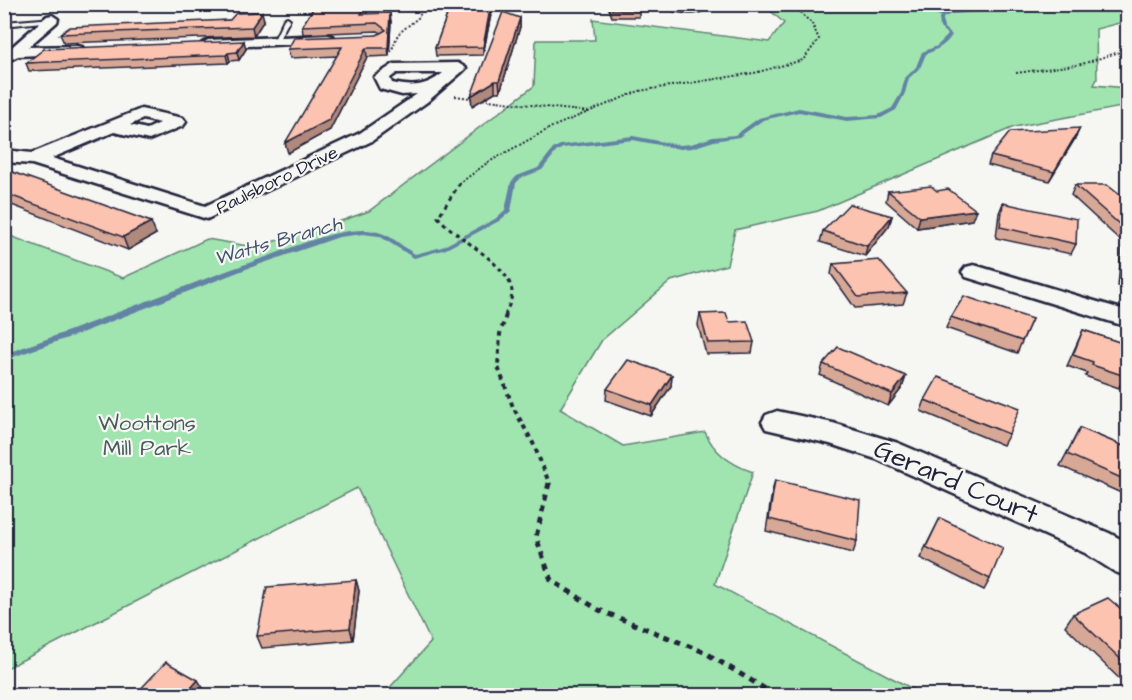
<svg xmlns="http://www.w3.org/2000/svg" width="1132" height="700" font-family="'Architects Daughter',sans-serif">
  <rect width="100%" height="100%" fill="#f6f6f2"/>
  <filter id="ink" filterUnits="userSpaceOnUse"><feTurbulence type="fractalNoise" baseFrequency=".0167" numOctaves="2"/><feDisplacementMap in="SourceGraphic" scale="12" xChannelSelector="R" yChannelSelector="G"/><feConvolveMatrix kernelMatrix="1 2 1 2 8 2 1 2 1" color-interpolation-filters="sRGB"/></filter>
  <g filter="url(#ink)">
    <path fill="#a0e4af" stroke="#618375" stroke-width="1.5" d="M764,5H1127V21L1096,29L1097,79L1094,85L1127,88V106L1014,127L818,211L735,230L727,265L671,281L602,340L560,409L623,446L705,432C714,453 732,465 753,472L715,584L924,695H383L431,642L357,488L5,669V234L123,278L207,239L254,247L324,227L369,211L534,86L536,40H595L593,19L769,42L784,23Z"/>
    <g fill="none" stroke-linecap="round" stroke-linejoin="round">
      <path fill="#6383a5" fill-rule="evenodd" d="M908,4L944,14L950,12L998,9L1009,4H1016L999,11L951,14L943,18L944,28L952,35C946,45 937,50 926,54L920,68L909,78L905,93L896,110L881,118L847,121L799,112L763,120L739,137L714,141L692,148L680,149L633,140L563,148L557,151L542,170L521,178L516,183L511,211L499,221L446,249L414,258L379,236L363,234L339,237L246,269L76,335L4,360V354C93,324 178,287 266,257C297,246 333,229 367,230C389,232 397,243 415,254L442,247L495,219L505,210L511,182L517,176L538,168L553,149L560,145L633,136L680,145L691,144L713,137L735,135L759,118L799,108L847,117L878,115L892,108L901,93L905,78L916,67L922,52L937,46L948,35L940,28L939,17L941,16L900,4Z"/>
      <defs>
        <g id="lane">
          <polygon points="287,17 290,19 278,41 273,42 284,19"/>
          <polygon points="54,18 52,21 4,26 4,22"/>
        </g>
        <g id="street">
          <path d="M659,4H692L703,9C695,16 668,10 659,4Z"/>
          <polygon points="52,15 58,19 57,22 28,47 77,46 82,47 84,50 82,53 18,56 10,60 5,59 5,53 47,16"/>
          <polygon points="328,35 333,36 335,39 333,42 208,48 201,44 208,40"/>
          <path d="M458,63L466,68L463,71L427,102L372,141L207,219L32,164L4,162V150L32,153L141,109L183,118L186,122L183,126L149,140L114,132L52,158L205,206L360,133L417,94L402,95L380,89L374,77L394,64ZM397,73H443C427,86 414,88 392,83L390,78ZM143,119L160,123L147,129L130,125Z"/>
          <polygon points="974,265 1128,311 1128,327 966,277 962,272 966,267"/>
          <polygon points="777,411 833,423 898,443 1109,533 1128,543 1128,576 1115,572 1085,553 876,459 830,444 766,429 762,422 766,415"/>
        </g>
      </defs>
      <use href="#lane" stroke="#22223b" stroke-width="4"/>
      <use href="#street" stroke="#22223b" stroke-width="5"/>
      <g stroke="#22223b" stroke-width="2" stroke-dasharray="2 2" stroke-linecap="butt">
        <polyline points="391,52 398,34 419,17 424,4"/>
        <polyline points="1016,73 1082,64 1116,53 1128,51"/>
        <polyline points="455,96 588,112"/>
        <polyline points="459,184 487,163 552,127 639,91 754,73 803,60 819,39 812,24 792,4"/>
      </g>
      <path stroke="#22223b" stroke-width="3" stroke-dasharray="4 4" stroke-linecap="butt" d="M460,183L438,217C456,239 512,265 512,293C512,300 507,309 505,316"/>
      <polyline stroke="#22223b" stroke-width="4" stroke-dasharray="4.5 4.5" stroke-linecap="butt" points="506,315 500,334 498,367 513,407 533,443 550,485"/>
      <polyline stroke="#22223b" stroke-width="5" stroke-dasharray="6 6" stroke-linecap="butt" points="549,483 536,537 551,580 599,610 704,652 777,696"/>
      <use href="#lane" fill="#f6f6f2" fill-rule="evenodd"/>
      <use href="#street" fill="#f6f6f2" fill-rule="evenodd"/>
    </g>
    <g fill="#d8a897" stroke="#22223b" stroke-width="1.5">
      <polygon points="316,4 371,4 366,14 391,21 389,56 367,57 330,130 288,153 337,56 290,58 288,49 377,35 381,33 378,31 303,34 302,26"/>
      <polygon points="451,4 493,4 483,55 436,56 435,48"/>
      <polygon points="607,4 636,4 639,10 639,17 612,17"/>
      <polygon points="520,18 520,27 500,92 495,92 472,106 471,96"/>
      <polygon points="230,20 264,20 254,36 64,43 60,34"/>
      <polygon points="246,49 239,60 230,61 228,63 29,71 26,63"/>
      <polygon points="1076,137 1049,181 988,165 991,156"/>
      <polygon points="4,169 156,234 128,250 4,202"/>
      <polygon points="1075,185 1120,195 1128,195 1128,288 1118,286 1122,242 1071,195"/>
      <polygon points="888,191 972,220 917,228 886,201"/>
      <polygon points="1003,203 1076,244 1071,254 996,238 999,213"/>
      <polygon points="892,216 889,226 865,256 820,242 823,231"/>
      <polygon points="833,264 907,293 903,304 855,308 831,274"/>
      <polygon points="700,314 729,322 754,342 752,353 706,354 698,325"/>
      <polygon points="951,317 1032,319 1017,353 946,328"/>
      <polygon points="1083,330 1128,345 1128,388 1120,385 1119,388 1085,376 1087,373 1067,366"/>
      <polygon points="823,364 906,376 902,388 888,406 820,375"/>
      <polygon points="672,375 671,386 651,416 606,400 607,389"/>
      <polygon points="925,400 1009,434 1003,445 921,411"/>
      <polygon points="1080,428 1128,448 1128,496 1060,466"/>
      <polygon points="775,480 857,541 853,553 766,531 772,492"/>
      <polygon points="940,518 990,579 984,590 920,558"/>
      <polygon points="356,580 359,591 353,640 262,648 257,636"/>
      <polygon points="1073,614 1128,615 1128,687 1065,626"/>
    </g>
    <g fill="#b0887b" stroke="#22223b" stroke-width="1.5">
      <polygon points="366,4 371,4 362,22 361,14"/>
      <polygon points="491,4 493,4 483,55 483,47"/>
      <polygon points="262,12 264,20 254,36 252,27"/>
      <polygon points="390,13 391,21 389,56 388,48"/>
      <polygon points="520,18 520,27 500,92 499,81"/>
      <polygon points="244,41 246,49 239,60 237,52"/>
      <polygon points="366,48 367,57 330,130 288,153 285,143"/>
      <polygon points="228,53 230,61 228,63 226,55"/>
      <polygon points="495,81 495,92 472,106 471,96"/>
      <polygon points="1080,128 1076,137 1049,181 1054,172"/>
      <polygon points="976,210 972,220 917,228 920,217"/>
      <polygon points="892,216 889,226 865,256 867,246"/>
      <polygon points="151,222 156,234 128,250 123,237"/>
      <polygon points="672,375 671,386 651,416 652,405"/>
      <polygon points="906,376 902,388 888,406 892,394"/>
      <polygon points="356,580 359,591 353,640 350,628"/>
      <polygon points="198,680 205,691 201,696 184,696"/>
    </g>
    <g fill="#fbc3b0" stroke="#22223b" stroke-width="1.5">
      <polygon points="316,4 366,4 361,14 390,13 388,48 366,48 329,120 285,143 342,47 288,49 294,38 377,35 386,30 377,23 302,26"/>
      <polygon points="451,4 491,4 483,47 435,48"/>
      <polygon points="610,4 636,4 639,10 612,10"/>
      <polygon points="262,12 252,27 60,34 70,27 230,20 236,13"/>
      <polygon points="503,12 520,18 499,81 495,81 471,96"/>
      <polygon points="244,41 237,52 228,53 226,55 26,63 44,49"/>
      <polygon points="1080,128 1054,172 991,156 1010,132"/>
      <polygon points="4,169 151,222 123,237 4,193"/>
      <polygon points="1075,185 1107,185 1120,195 1128,195 1128,276 1124,275 1127,231"/>
      <polygon points="931,186 937,191 948,189 976,210 920,217 888,191"/>
      <polygon points="1003,203 1077,219 1076,244 1000,227"/>
      <polygon points="849,204 892,216 867,246 823,231"/>
      <polygon points="879,260 907,293 858,297 833,264"/>
      <polygon points="964,296 1032,319 1022,341 951,317"/>
      <polygon points="726,313 729,322 747,321 754,342 708,343 700,314"/>
      <polygon points="1083,330 1128,345 1128,374 1126,374 1125,376 1092,365 1093,362 1073,355"/>
      <polygon points="838,347 906,376 892,394 823,364"/>
      <polygon points="628,360 672,375 652,405 607,389"/>
      <polygon points="938,377 1020,408 1009,434 925,400"/>
      <polygon points="1080,428 1128,448 1128,481 1067,454"/>
      <polygon points="775,480 860,500 857,541 769,519"/>
      <polygon points="940,518 1003,548 990,579 926,547"/>
      <polygon points="356,580 350,628 257,636 267,587"/>
      <polygon points="1108,598 1128,615 1128,666 1073,614"/>
      <polygon points="166,662 198,680 184,696 134,696"/>
    </g>
  </g>
  <g text-anchor="middle" dominant-baseline="central" stroke-width="4.5" stroke-linejoin="round" paint-order="stroke">
    <g font-size="18" fill="#22223b" stroke="#f6f6f2">
      <text transform="translate(277 180) rotate(-26)">Paulsboro Drive</text>
    </g>
    <g font-size="20" font-style="italic" fill="#425370" stroke="#f6f6f2">
      <text transform="translate(278 241) rotate(-16)">Watts Branch</text>
    </g>
    <g font-size="22" fill="#485c5e" stroke="#f6f6f2">
      <text x="147" y="423">Woottons<tspan x="147" dy="25">Mill Park</tspan></text>
    </g>
    <g font-size="27" fill="#22223b" stroke="#f6f6f2">
      <text transform="translate(956 482) rotate(23)">Gerard Court</text>
    </g>
  </g>
  <rect width="1132" height="700" fill="none" stroke="#f6f6f2" stroke-width="24"/>
  <rect x="12" y="12" width="1108" height="676" fill="none" stroke="#22223b" stroke-width="2" filter="url(#ink)"/>
</svg>
